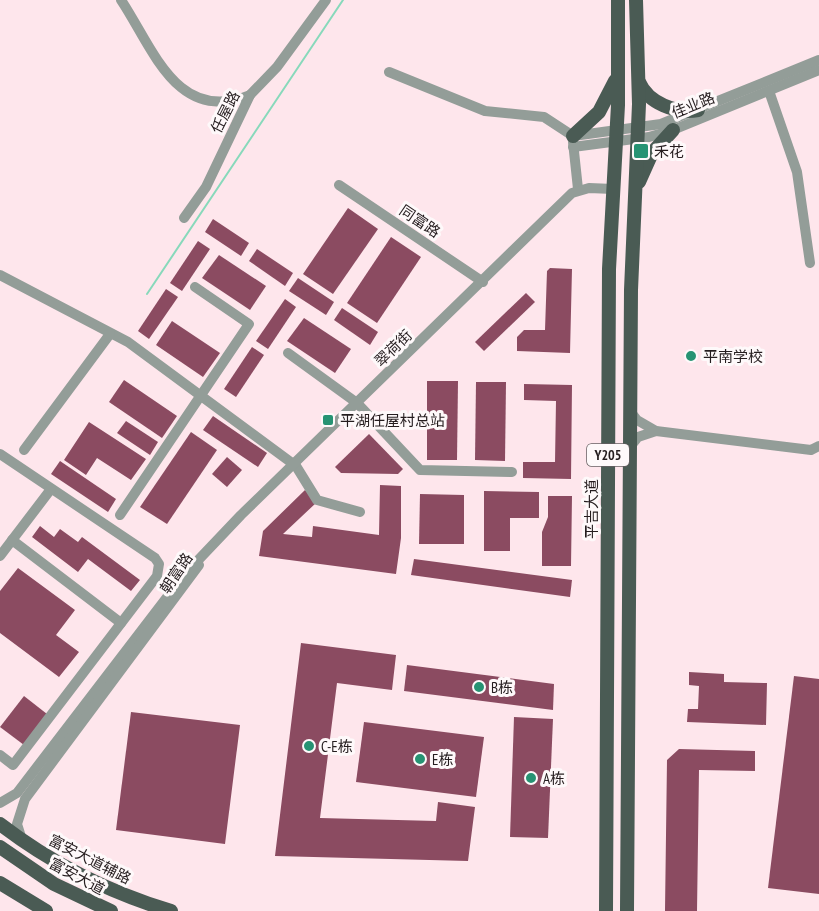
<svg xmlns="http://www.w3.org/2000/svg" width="819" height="911" font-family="'PT Sans Narrow','Noto Sans SC',sans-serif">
  <rect width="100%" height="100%" fill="#fee6ec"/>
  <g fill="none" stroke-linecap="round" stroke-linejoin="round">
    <polyline stroke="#88d9bb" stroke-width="2" points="147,294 343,0"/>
  </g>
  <g fill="#8b4b61">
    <polygon points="348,208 378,229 333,294 303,274"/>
    <polygon points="213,219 249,243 241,256 205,232"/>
    <polygon points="391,237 421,257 377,323 347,303"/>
    <polygon points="198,241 210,249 182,291 170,283"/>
    <polygon points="257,249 293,273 285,286 249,261"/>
    <polygon points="219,255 266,286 250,310 202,278"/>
    <polygon points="550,268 572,269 570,353 517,351 517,337 524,330 545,330 547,271"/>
    <polygon points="298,278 334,302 326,315 289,291"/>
    <polygon points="166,289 178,297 149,339 138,331"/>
    <polygon points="526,293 535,302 484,351 475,342"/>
    <polygon points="285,299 296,307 268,349 256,341"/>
    <polygon points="342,308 378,332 370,345 334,320"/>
    <polygon points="304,318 351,349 335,373 287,341"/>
    <polygon points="172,321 220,353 203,377 156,345"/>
    <polygon points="252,347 264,355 236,397 224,389"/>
    <polygon points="124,380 177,416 162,438 109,402"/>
    <polygon points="427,381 458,381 457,460 427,460"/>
    <polygon points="476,382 506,382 505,461 475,460"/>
    <polygon points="524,384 572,385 571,479 523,478 523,462 555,462 556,401 524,400"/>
    <polygon points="213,416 267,453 258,467 203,430"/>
    <polygon points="126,421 158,442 150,455 117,433"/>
    <polygon points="89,422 146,459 131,480 97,458 86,475 64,460"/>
    <polygon points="191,432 217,450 167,524 140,507"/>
    <polygon points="369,434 403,469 398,474 341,473 335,467"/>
    <polygon points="227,457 242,470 227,487 212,474"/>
    <polygon points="60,461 116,499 108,512 51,474"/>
    <polygon points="380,485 401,486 401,538 396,574 259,556 263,531 305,490 317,502 283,534 312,537 313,526 379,535"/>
    <polygon points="484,491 539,492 539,518 510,518 510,551 484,551"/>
    <polygon points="420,494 464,495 464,544 419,544"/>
    <polygon points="548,496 572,496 571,566 542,566 542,532 548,517"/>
    <polygon points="40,526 54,537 60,529 78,542 82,537 140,580 131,591 88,559 78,572 32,537"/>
    <polygon points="414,559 572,580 570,597 411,575"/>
    <polygon points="18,568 75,610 56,635 79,652 59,677 0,633 0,591"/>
    <polygon points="301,643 396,655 392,690 337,683 320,818 436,821 438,802 475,807 468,861 275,856"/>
    <polygon points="407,665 554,684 553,710 404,691"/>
    <polygon points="689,672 724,674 724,682 767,683 766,725 687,722 688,709 698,709 699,686 689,685"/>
    <polygon points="794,676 819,679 819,894 768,888"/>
    <polygon points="24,696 47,714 24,745 0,727"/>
    <polygon points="131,712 240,725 225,844 116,830"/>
    <polygon points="514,717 553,719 548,838 510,837"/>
    <polygon points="364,722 484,737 476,797 356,782"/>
    <polygon points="679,749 755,751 755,771 699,770 697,911 665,911 667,760"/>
  </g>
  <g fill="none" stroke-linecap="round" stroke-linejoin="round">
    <g stroke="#939d98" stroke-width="10">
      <path d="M121,0C153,48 177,125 250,95"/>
      <polyline points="389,72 485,111 544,117 573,136"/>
      <polyline points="769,91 797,172 810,263"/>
      <polyline points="573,136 661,124 819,60"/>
      <polyline points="573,142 578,189"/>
      <polyline points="573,147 649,137 673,130 819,70"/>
      <polyline points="339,185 483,282"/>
      <polyline points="184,218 206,187 250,95 277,67 326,0"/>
      <polyline points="0,275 128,342 296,466 317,500 360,512"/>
      <polyline points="288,353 357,403 420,470 512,472"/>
      <polyline points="630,411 637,420 656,431 811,450 819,446"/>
      <polyline points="630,447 638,437 656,431"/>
      <polyline points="24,450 110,334"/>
      <polyline points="0,454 155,558 159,564 157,576 13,765 0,755"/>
      <polyline points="120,515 249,324 195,287"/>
      <polyline points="12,540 121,623"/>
      <polyline points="0,556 51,489"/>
      <polyline points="0,803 17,793 184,575 241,515 572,193 589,188 613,189"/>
      <polyline points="22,840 17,824 25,799 199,565"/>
    </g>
    <g stroke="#4a5b54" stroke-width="14">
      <path d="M639,82C648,103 676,114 698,110"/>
      <polyline points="573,136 599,112 615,81"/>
      <polyline points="639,182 652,153 673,130"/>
      <path d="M0,824C52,864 108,892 171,911"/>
      <polyline points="0,847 54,884 111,911"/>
      <polyline points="0,883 46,911"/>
      <polyline points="606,911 609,269 618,105 618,0"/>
      <polyline points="627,911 631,290 639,104 636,0"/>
    </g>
  </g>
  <g fill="#279373" stroke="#fef9fa" stroke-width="2">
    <rect x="633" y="143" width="16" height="16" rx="3"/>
    <circle cx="691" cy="356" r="6"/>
    <rect x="322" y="414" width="12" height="12" rx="3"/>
    <circle cx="479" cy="687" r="6"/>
    <circle cx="309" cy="746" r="6"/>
    <circle cx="420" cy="759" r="6"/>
    <circle cx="531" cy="778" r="6"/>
  </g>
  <g text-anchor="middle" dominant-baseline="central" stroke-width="6" stroke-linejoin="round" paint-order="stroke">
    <rect fill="#fef9fa" stroke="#665f61" stroke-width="1.5" x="587" y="444" width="42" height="22" rx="4.5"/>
    <g font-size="14" font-weight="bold" fill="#251d1f">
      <text x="608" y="455">Y205</text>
    </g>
    <g font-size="15" fill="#251d1f" stroke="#fef9fa">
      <text transform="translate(693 105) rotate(-22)">佳业路</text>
      <text transform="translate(225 112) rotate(-63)">任屋路</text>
      <text transform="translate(420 221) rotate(34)">同富路</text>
      <text transform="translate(393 348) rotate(-44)">翠荷街</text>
      <text transform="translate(591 509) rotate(-90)">平吉大道</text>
      <text transform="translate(176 573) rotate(-56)">朝富路</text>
      <text transform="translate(90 859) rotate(27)">富安大道辅路</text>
      <text transform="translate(77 876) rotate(28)">富安大道</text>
    </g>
    <g font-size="15" fill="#251d1f" stroke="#fef9fa" text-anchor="start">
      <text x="654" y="151">禾花</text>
      <text x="703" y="356">平南学校</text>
      <text x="340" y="420">平湖任屋村总站</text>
      <text x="491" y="687">B栋</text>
      <text x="321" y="746">C-E栋</text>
      <text x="432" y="759">E栋</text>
      <text x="543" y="778">A栋</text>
    </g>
  </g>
</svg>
